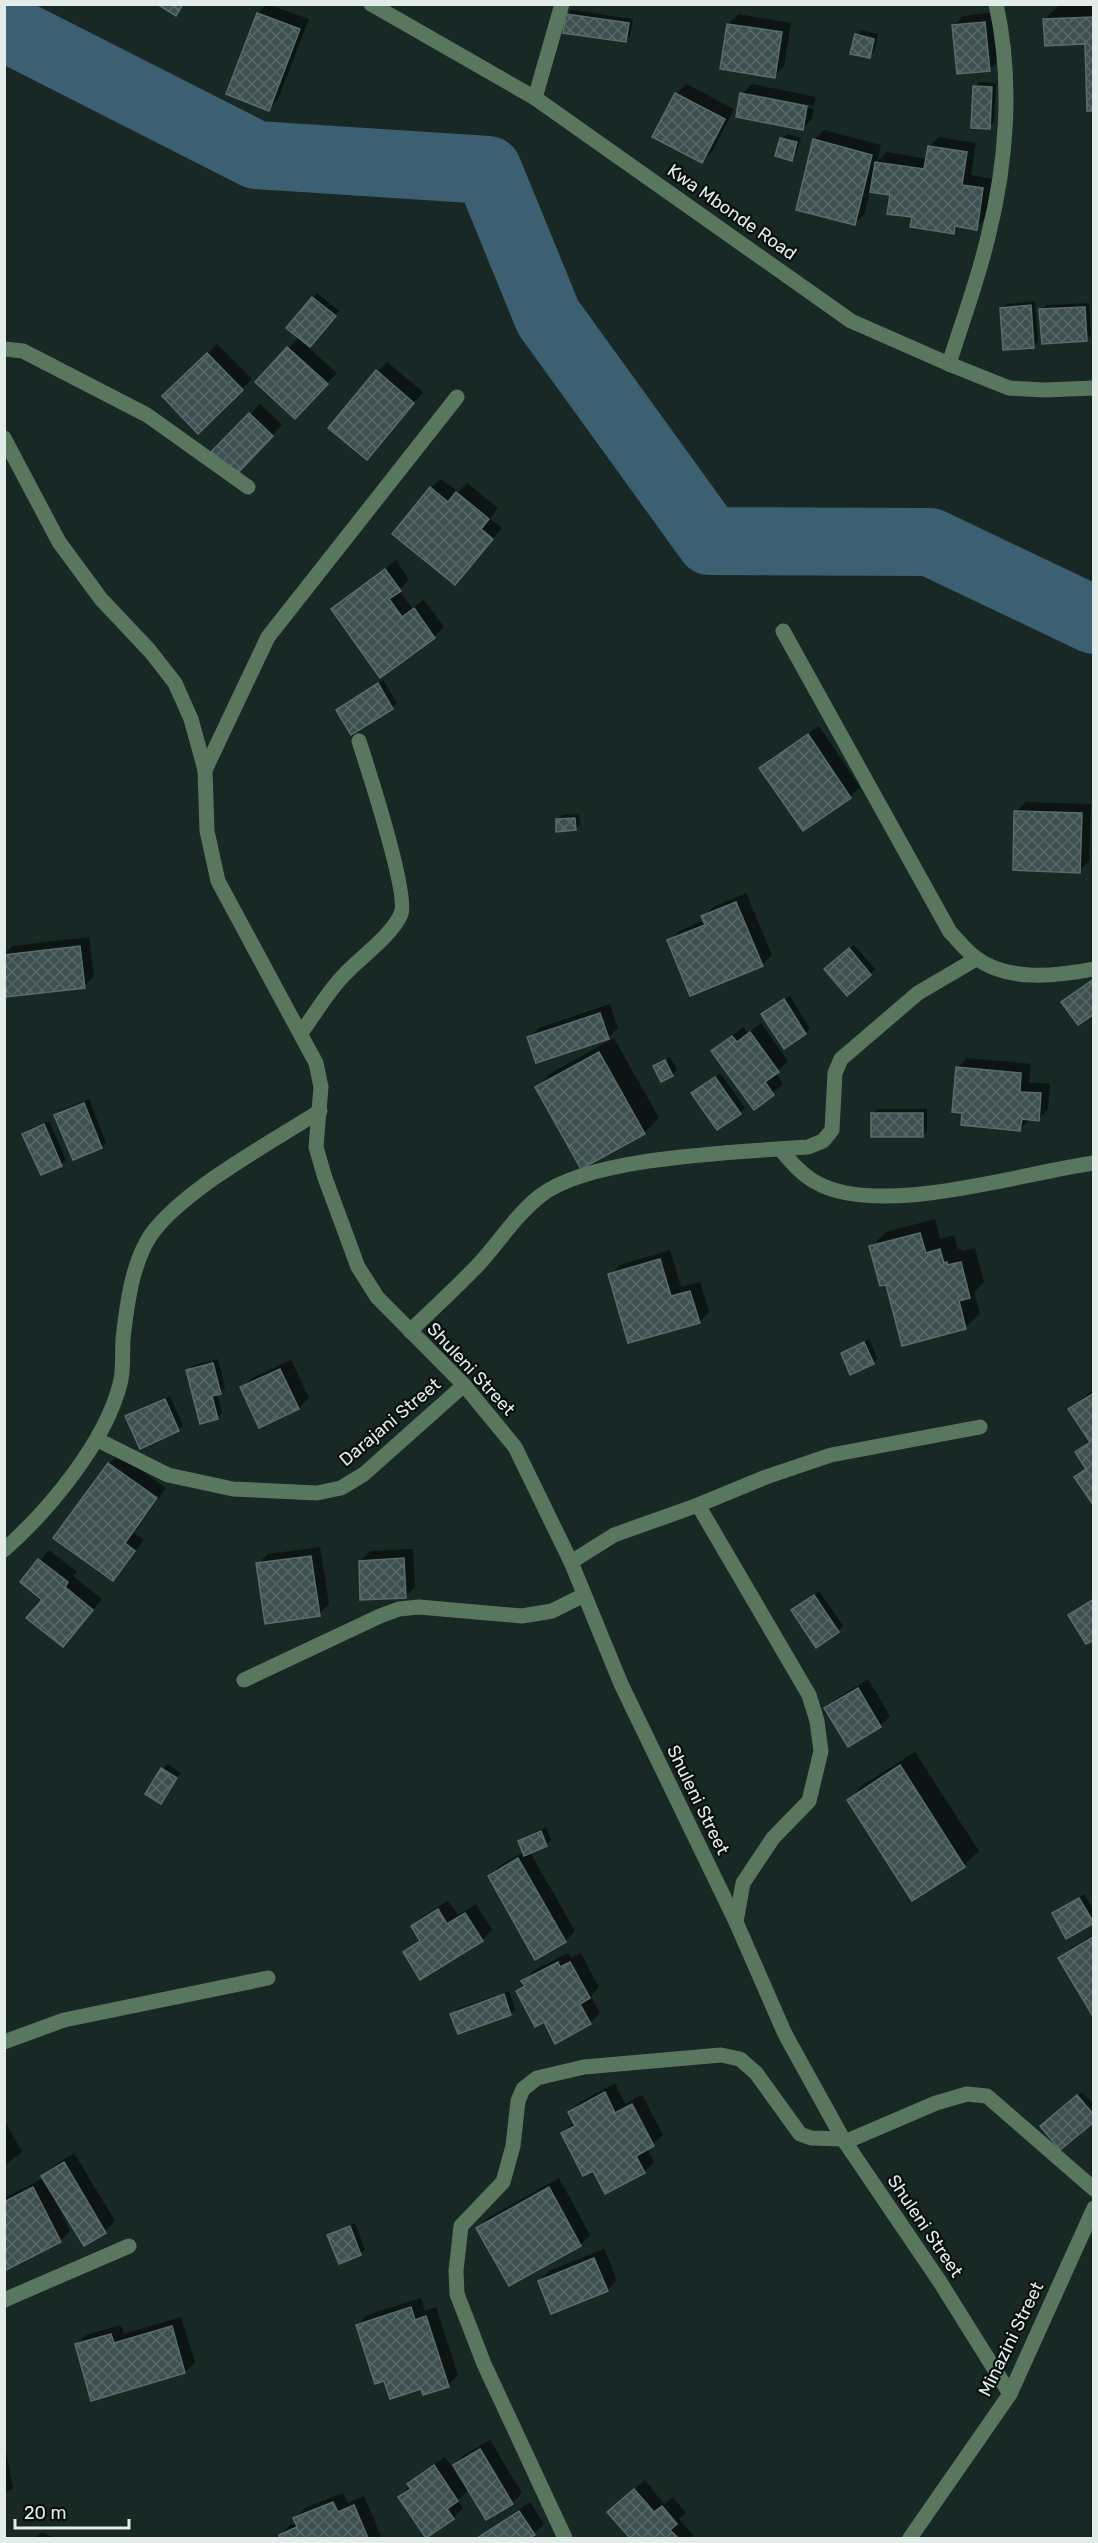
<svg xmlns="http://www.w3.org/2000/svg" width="1098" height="2543" font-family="Rubik,sans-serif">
  <defs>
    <pattern id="building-cross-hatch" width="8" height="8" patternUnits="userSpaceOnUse" patternTransform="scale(1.5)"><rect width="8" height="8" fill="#3d4f51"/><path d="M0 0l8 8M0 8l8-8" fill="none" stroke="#59696a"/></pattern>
  </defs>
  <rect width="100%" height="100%" fill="#182824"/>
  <g fill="#0007">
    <polygon points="267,4 309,19 278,99 268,109 228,93 258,13"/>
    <polygon points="1060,4 1094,4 1094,109 1086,43 1045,19"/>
    <polygon points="572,10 633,19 630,36 626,41 567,14"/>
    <polygon points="994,12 1000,59 990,69 953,26 963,16"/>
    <polygon points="738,14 791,23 784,66 774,76 728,24"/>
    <polygon points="861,30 878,34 874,52 869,57 857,35"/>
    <polygon points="979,82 996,83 994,122 989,127 975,87"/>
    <polygon points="686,84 734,109 712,152 702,162 676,94"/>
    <polygon points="752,84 816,97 814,106 748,93 748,96 814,109 812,119 802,129 742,94"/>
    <polygon points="824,130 881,145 877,162 887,152 927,159 929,147 939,137 976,143 971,175 993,179 986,218 976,228 960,226 953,233 913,216 891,194 870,190 865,213 855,223 814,140"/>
    <polygon points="787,134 801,138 796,154 791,159 782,139"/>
    <polygon points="317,293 339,311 308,347 337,373 305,407 257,382 299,337 313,298"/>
    <polygon points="1035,301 1038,341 1034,346 1001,309 1006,304"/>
    <polygon points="1089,303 1091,335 1086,340 1041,310 1046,305"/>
    <polygon points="217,344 252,379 198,432 164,396"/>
    <polygon points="387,362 423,392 376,448 377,372"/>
    <polygon points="260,404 282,425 244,465 213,453"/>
    <polygon points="441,479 458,492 467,483 498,508 490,518 502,528 455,583 431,488"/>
    <polygon points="396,560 409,580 399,590 412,608 424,600 444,627 434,637 333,609"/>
    <polygon points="383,680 397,703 351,733 338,710"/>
    <polygon points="819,726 860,787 850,797 803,829 761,768 771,758"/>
    <polygon points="1026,802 1091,804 1089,861 1079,871 1016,812"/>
    <polygon points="579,814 580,824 576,829 557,820 562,815"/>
    <polygon points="746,893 772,955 762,965 669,941 679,931 705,920 703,917 713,907"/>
    <polygon points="89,937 94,976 84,986 8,996 4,954 13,946"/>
    <polygon points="854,945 875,969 847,994 831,965"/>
    <polygon points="790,996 810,1029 806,1033 768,1010"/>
    <polygon points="610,1004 618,1028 608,1038 529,1038 539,1028"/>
    <polygon points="761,1023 788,1061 776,1073 783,1084 754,1108 713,1052 743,1027 748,1033"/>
    <polygon points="614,1038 659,1118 644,1133 537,1087 551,1073"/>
    <polygon points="670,1057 677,1070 672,1075 655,1066"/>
    <polygon points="967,1058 1031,1064 1029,1082 1050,1084 1048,1109 1038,1119 1030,1119 1020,1129 964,1112 957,1068"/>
    <polygon points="720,1073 745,1108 718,1128 693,1093"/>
    <polygon points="89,1099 106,1143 101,1147 56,1115 61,1110"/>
    <polygon points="877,1109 927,1109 927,1131 923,1135 872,1114"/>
    <polygon points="49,1121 66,1160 61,1165 24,1134 29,1129"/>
    <polygon points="935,1219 940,1239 954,1235 958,1249 961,1249 962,1251 975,1248 984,1282 974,1292 980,1313 965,1328 887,1283 871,1247 886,1232"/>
    <polygon points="670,1250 681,1287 700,1282 709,1312 699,1322 610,1275 620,1265"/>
    <polygon points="869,1339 877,1358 873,1363 843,1353 847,1349"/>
    <polygon points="218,1359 225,1388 217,1394 222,1413 217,1418 187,1371 192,1366"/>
    <polygon points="291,1360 309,1398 299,1408 260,1426 242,1388 252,1378"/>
    <polygon points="1094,1389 1094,1504 1076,1477 1086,1467 1077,1452 1090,1439 1070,1409"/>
    <polygon points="170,1396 183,1426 178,1430 127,1416 132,1412"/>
    <polygon points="119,1454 166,1488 134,1533 144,1540 113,1580 109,1464"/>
    <polygon points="320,1547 329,1604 319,1614 258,1564 268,1554"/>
    <polygon points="413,1549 415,1587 405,1597 360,1561 370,1551"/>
    <polygon points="49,1550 77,1572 73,1576 102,1599 72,1635 44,1600 22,1582"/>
    <polygon points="819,1591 843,1626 838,1631 798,1606"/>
    <polygon points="868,1679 890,1716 880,1726 849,1745 826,1709 836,1699"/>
    <polygon points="915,1752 979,1851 964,1865 913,1899 849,1800 863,1785"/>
    <polygon points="167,1764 181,1773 165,1797 163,1769"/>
    <polygon points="546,1827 551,1840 546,1845 530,1852 575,1931 565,1941 489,1876 499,1866 524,1852 519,1841 524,1837"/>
    <polygon points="1084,1894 1094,1911 1093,1922 1054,1913"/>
    <polygon points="448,1901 458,1915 476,1904 492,1930 482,1940 405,1952 421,1938 413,1926 423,1916"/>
    <polygon points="1094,1934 1094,2015 1060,1959 1070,1949"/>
    <polygon points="568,1953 571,1958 581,1953 599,1987 591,1996 600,2013 590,2023 518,1991 533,1971"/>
    <polygon points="509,1991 515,2009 511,2014 459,2032 452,2014 457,2009"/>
    <polygon points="615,2083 625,2104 642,2095 663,2135 647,2148 654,2162 644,2172 594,2169 563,2133 575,2122 570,2112 580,2102"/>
    <polygon points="1082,2092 1094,2105 1094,2120 1047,2122"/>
    <polygon points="4,2119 22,2152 4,2166"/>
    <polygon points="74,2153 115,2221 105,2231 84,2244 55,2196 53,2197 70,2231 60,2241 4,2269 4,2198 44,2178 43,2176 53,2166"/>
    <polygon points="559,2178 590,2235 580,2245 478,2228 488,2218"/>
    <polygon points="355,2223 365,2249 360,2254 329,2235 334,2231"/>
    <polygon points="604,2249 617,2280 607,2290 539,2281 549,2271"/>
    <polygon points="421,2298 425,2311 436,2307 458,2375 448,2385 422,2387 385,2379 357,2325 367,2315"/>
    <polygon points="181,2317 195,2362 185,2372 76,2345 86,2335 121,2325 124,2334"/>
    <polygon points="4,2440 13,2488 4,2493"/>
    <polygon points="490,2440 522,2493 512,2503 469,2489 458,2500 463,2508 453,2518 400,2497 419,2474 445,2457 460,2479 462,2478 454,2465 464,2455"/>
    <polygon points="645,2480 664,2504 673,2497 686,2513 679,2519 694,2536 692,2538 632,2538 609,2512"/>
    <polygon points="343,2493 348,2503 364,2496 382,2538 282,2538 280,2535 290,2525 297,2523 295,2518 305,2508"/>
    <polygon points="530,2502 544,2524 531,2536 532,2538 475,2538"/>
    <polygon points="42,2532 54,2538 35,2538"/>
  </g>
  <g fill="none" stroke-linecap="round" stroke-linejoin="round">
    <polyline stroke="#3c5f72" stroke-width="68" points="4,27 256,155 488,170 548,317 710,541 930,542 1094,620"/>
  </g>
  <g fill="url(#building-cross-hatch)" stroke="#596c6e" stroke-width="1.5">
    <polygon points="157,4 183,4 176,16"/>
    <polygon points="257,13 300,29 269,111 226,94"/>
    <polygon points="566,14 629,23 626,42 563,33"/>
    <polygon points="1094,17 1094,111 1087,111 1085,44 1045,46 1043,19"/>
    <polygon points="985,22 990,71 957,74 952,25"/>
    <polygon points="727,24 782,32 775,78 720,69"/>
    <polygon points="855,34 874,39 870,58 850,54"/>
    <polygon points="973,86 992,87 990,129 971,128"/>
    <polygon points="675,93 725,119 702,163 652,137"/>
    <polygon points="740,93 807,106 803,130 736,117"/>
    <polygon points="780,138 797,142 792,161 775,156"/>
    <polygon points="813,139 872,155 855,225 796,210"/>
    <polygon points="928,146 967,152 962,185 983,188 977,230 955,226 954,234 910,227 912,217 887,214 890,195 870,192 875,162 924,169"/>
    <polygon points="312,297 336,316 310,347 286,328"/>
    <polygon points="1031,305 1034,348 1003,350 1000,308"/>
    <polygon points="1085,307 1087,341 1042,344 1039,309"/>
    <polygon points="287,347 328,384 295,419 255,382"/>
    <polygon points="207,353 243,390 198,434 162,396"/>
    <polygon points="376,370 414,403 367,460 328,428"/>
    <polygon points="249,413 273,436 234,477 210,453"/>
    <polygon points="430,487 448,502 456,492 489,519 481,529 493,539 455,585 392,534"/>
    <polygon points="385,569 401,591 389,599 402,617 414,608 435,638 380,678 331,609"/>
    <polygon points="378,683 393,709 351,735 336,710"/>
    <polygon points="808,734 851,798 803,831 759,768"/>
    <polygon points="1014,811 1082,813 1080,873 1013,870"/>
    <polygon points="575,818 576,830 556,832 556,819"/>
    <polygon points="736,902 763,966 690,996 667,940 705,925 701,916"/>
    <polygon points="80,946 85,988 6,997 4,955"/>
    <polygon points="849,948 871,975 847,996 824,969"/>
    <polygon points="1094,979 1094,1014 1078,1025 1061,1002"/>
    <polygon points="784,999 806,1034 784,1049 761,1014"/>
    <polygon points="600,1013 609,1039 536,1063 527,1037"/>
    <polygon points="750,1032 779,1072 765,1082 774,1095 754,1110 711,1051 732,1036 737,1042"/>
    <polygon points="599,1052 645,1134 581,1169 535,1087"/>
    <polygon points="665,1060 673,1076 661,1082 653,1066"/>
    <polygon points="956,1067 1021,1073 1020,1092 1041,1093 1039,1121 1022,1119 1020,1131 961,1125 962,1113 952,1112"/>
    <polygon points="715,1077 741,1114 717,1130 691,1093"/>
    <polygon points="84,1103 102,1148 73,1160 54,1115"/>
    <rect x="871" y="1113" width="52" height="24"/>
    <polygon points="44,1124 62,1166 41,1175 22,1134"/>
    <polygon points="920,1233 926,1253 940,1249 944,1263 947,1262 947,1265 961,1262 970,1298 959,1301 966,1329 902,1346 886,1285 880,1286 869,1246"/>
    <polygon points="660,1259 671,1296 690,1291 700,1323 628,1343 608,1274"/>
    <polygon points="864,1342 874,1364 850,1375 841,1353"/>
    <polygon points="213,1363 221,1394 212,1396 218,1419 200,1424 186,1370"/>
    <polygon points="280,1369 299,1409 259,1428 240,1387"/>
    <polygon points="1094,1393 1094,1506 1074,1477 1086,1469 1075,1452 1090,1442 1068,1409"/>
    <polygon points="165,1399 179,1431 140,1449 125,1416"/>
    <polygon points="108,1463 157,1498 125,1543 135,1551 113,1581 53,1538"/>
    <polygon points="311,1556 320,1616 265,1624 256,1563"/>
    <polygon points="404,1558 406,1598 360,1600 359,1561"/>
    <polygon points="38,1559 68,1582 65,1587 93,1610 63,1647 26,1618 42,1600 20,1582"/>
    <polygon points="814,1595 839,1632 816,1648 791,1610"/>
    <polygon points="1094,1599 1094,1640 1086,1644 1068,1615"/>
    <polygon points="858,1688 881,1727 848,1747 824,1708"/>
    <polygon points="900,1765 965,1867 912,1901 847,1800"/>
    <polygon points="161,1768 177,1778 161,1804 145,1794"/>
    <polygon points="541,1831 547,1846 524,1856 518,1841"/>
    <polygon points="518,1858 566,1942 535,1960 488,1876"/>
    <polygon points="1079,1898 1094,1923 1066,1939 1052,1913"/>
    <polygon points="438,1909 447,1924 465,1913 483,1941 420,1980 403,1952 420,1941 411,1926"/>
    <polygon points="1093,1937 1094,1938 1094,2018 1058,1958"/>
    <polygon points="558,1962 560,1967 570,1962 590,1998 580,2004 591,2024 555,2044 544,2022 535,2027 516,1991 525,1986 521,1981"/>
    <polygon points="504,1994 511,2015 458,2034 450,2014"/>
    <polygon points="605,2092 615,2113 632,2104 654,2146 636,2156 645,2173 605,2194 593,2171 583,2176 561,2133 575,2126 568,2112"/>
    <polygon points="1077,2095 1094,2115 1094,2122 1060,2150 1040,2126"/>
    <polygon points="64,2162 106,2233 84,2246 41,2176"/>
    <polygon points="33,2187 61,2242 4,2271 4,2202"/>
    <polygon points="549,2187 581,2246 509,2286 476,2228"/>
    <polygon points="350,2226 361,2255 339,2264 327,2235"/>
    <polygon points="594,2258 608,2291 551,2314 538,2281"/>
    <polygon points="411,2307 415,2320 426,2316 449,2387 423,2395 421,2389 390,2399 384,2381 375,2384 356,2325"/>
    <polygon points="172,2326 185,2373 91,2401 75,2344 111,2334 114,2343"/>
    <polygon points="480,2449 513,2504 486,2520 453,2465"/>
    <polygon points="434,2465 458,2501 447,2509 454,2519 426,2538 398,2497 411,2489 407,2484"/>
    <polygon points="634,2489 654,2512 662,2506 677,2524 670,2530 678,2538 630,2538 607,2512"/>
    <polygon points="333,2502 338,2512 354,2505 368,2538 280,2538 279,2535 297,2527 293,2518"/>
    <polygon points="519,2511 535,2535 529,2538 477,2538"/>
  </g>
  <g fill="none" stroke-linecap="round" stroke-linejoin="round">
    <g stroke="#59765e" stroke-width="15">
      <polyline points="371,4 535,98 851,321 949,364 1009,388 1045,390 1094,388"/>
      <polyline points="535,98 562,4"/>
      <polyline points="4,349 23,351 147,415 248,487"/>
      <path d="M949,364C962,322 978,280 988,237C1007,162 1013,80 996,4"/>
      <polyline points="4,438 59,542 101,599 150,651 175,683 191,719 205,770 207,831 218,881 316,1063 321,1087 316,1147 325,1178 358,1267 377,1297 464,1385 515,1447 571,1562 621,1684 736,1922 785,2034 843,2139 940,2282 1010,2394"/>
      <path d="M783,631L950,932C958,940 966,951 976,958C1008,982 1057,976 1094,969"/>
      <polyline points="205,770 268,637 457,397"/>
      <path d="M301,1033C315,1014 328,991 345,974C361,957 392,935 401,914C409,894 368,769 359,741"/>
      <path d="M780,1149C791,1162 802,1175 817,1183C882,1218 1021,1173 1094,1163"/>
      <path d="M410,1331C433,1309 457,1287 479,1264C499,1242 516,1215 540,1196C591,1156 742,1152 808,1147L823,1141L832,1130L835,1073L841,1059L918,993L976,959"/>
      <polyline points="98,1440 168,1475 233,1489 317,1493 341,1488 364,1474 464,1385"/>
      <polyline points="698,1505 809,1695 817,1721 821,1751 809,1801 773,1838 743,1883 736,1922"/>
      <path d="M4,1550C49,1510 105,1443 120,1384C124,1370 122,1353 123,1339C127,1303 133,1254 157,1227C195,1183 270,1143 320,1111"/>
      <polyline points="571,1562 614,1535 698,1505 766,1477 831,1455 980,1427"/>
      <polyline points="244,1680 380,1616 399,1609 419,1607 522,1616 552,1611 584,1595"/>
      <polyline points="4,2042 64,2020 268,1978"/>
      <polyline points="845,2142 936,2103 967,2094 987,2096 1094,2189"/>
      <polyline points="4,2300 129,2246"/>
      <polyline points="565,2538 484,2364 457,2294 456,2271 461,2226 503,2182 513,2146 518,2101 523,2089 537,2078 584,2067 721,2055 740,2059 756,2073 800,2134 811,2138 843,2139"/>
      <polyline points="910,2538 1010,2394 1094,2208"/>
    </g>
  </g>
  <g text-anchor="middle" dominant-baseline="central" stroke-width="4.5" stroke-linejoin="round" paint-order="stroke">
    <g font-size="18" fill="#e2edea" stroke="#080f0d">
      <text transform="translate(732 212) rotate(35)">Kwa Mbonde Road</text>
      <text transform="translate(471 1369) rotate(47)">Shuleni Street</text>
      <text transform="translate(390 1422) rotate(-40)">Darajani Street</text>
      <text transform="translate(698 1800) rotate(64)">Shuleni Street</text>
      <text transform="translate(925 2226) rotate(56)">Shuleni Street</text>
      <text transform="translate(1011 2339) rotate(-64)">Minazini Street</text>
    </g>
  </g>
  <rect width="1098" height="2543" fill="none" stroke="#e2edea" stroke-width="12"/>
  <path d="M15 2519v9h114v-9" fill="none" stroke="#e2edea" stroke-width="3"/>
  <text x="24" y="2519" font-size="18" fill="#e2edea" stroke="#080f0d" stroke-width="4.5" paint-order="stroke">20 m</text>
</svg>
